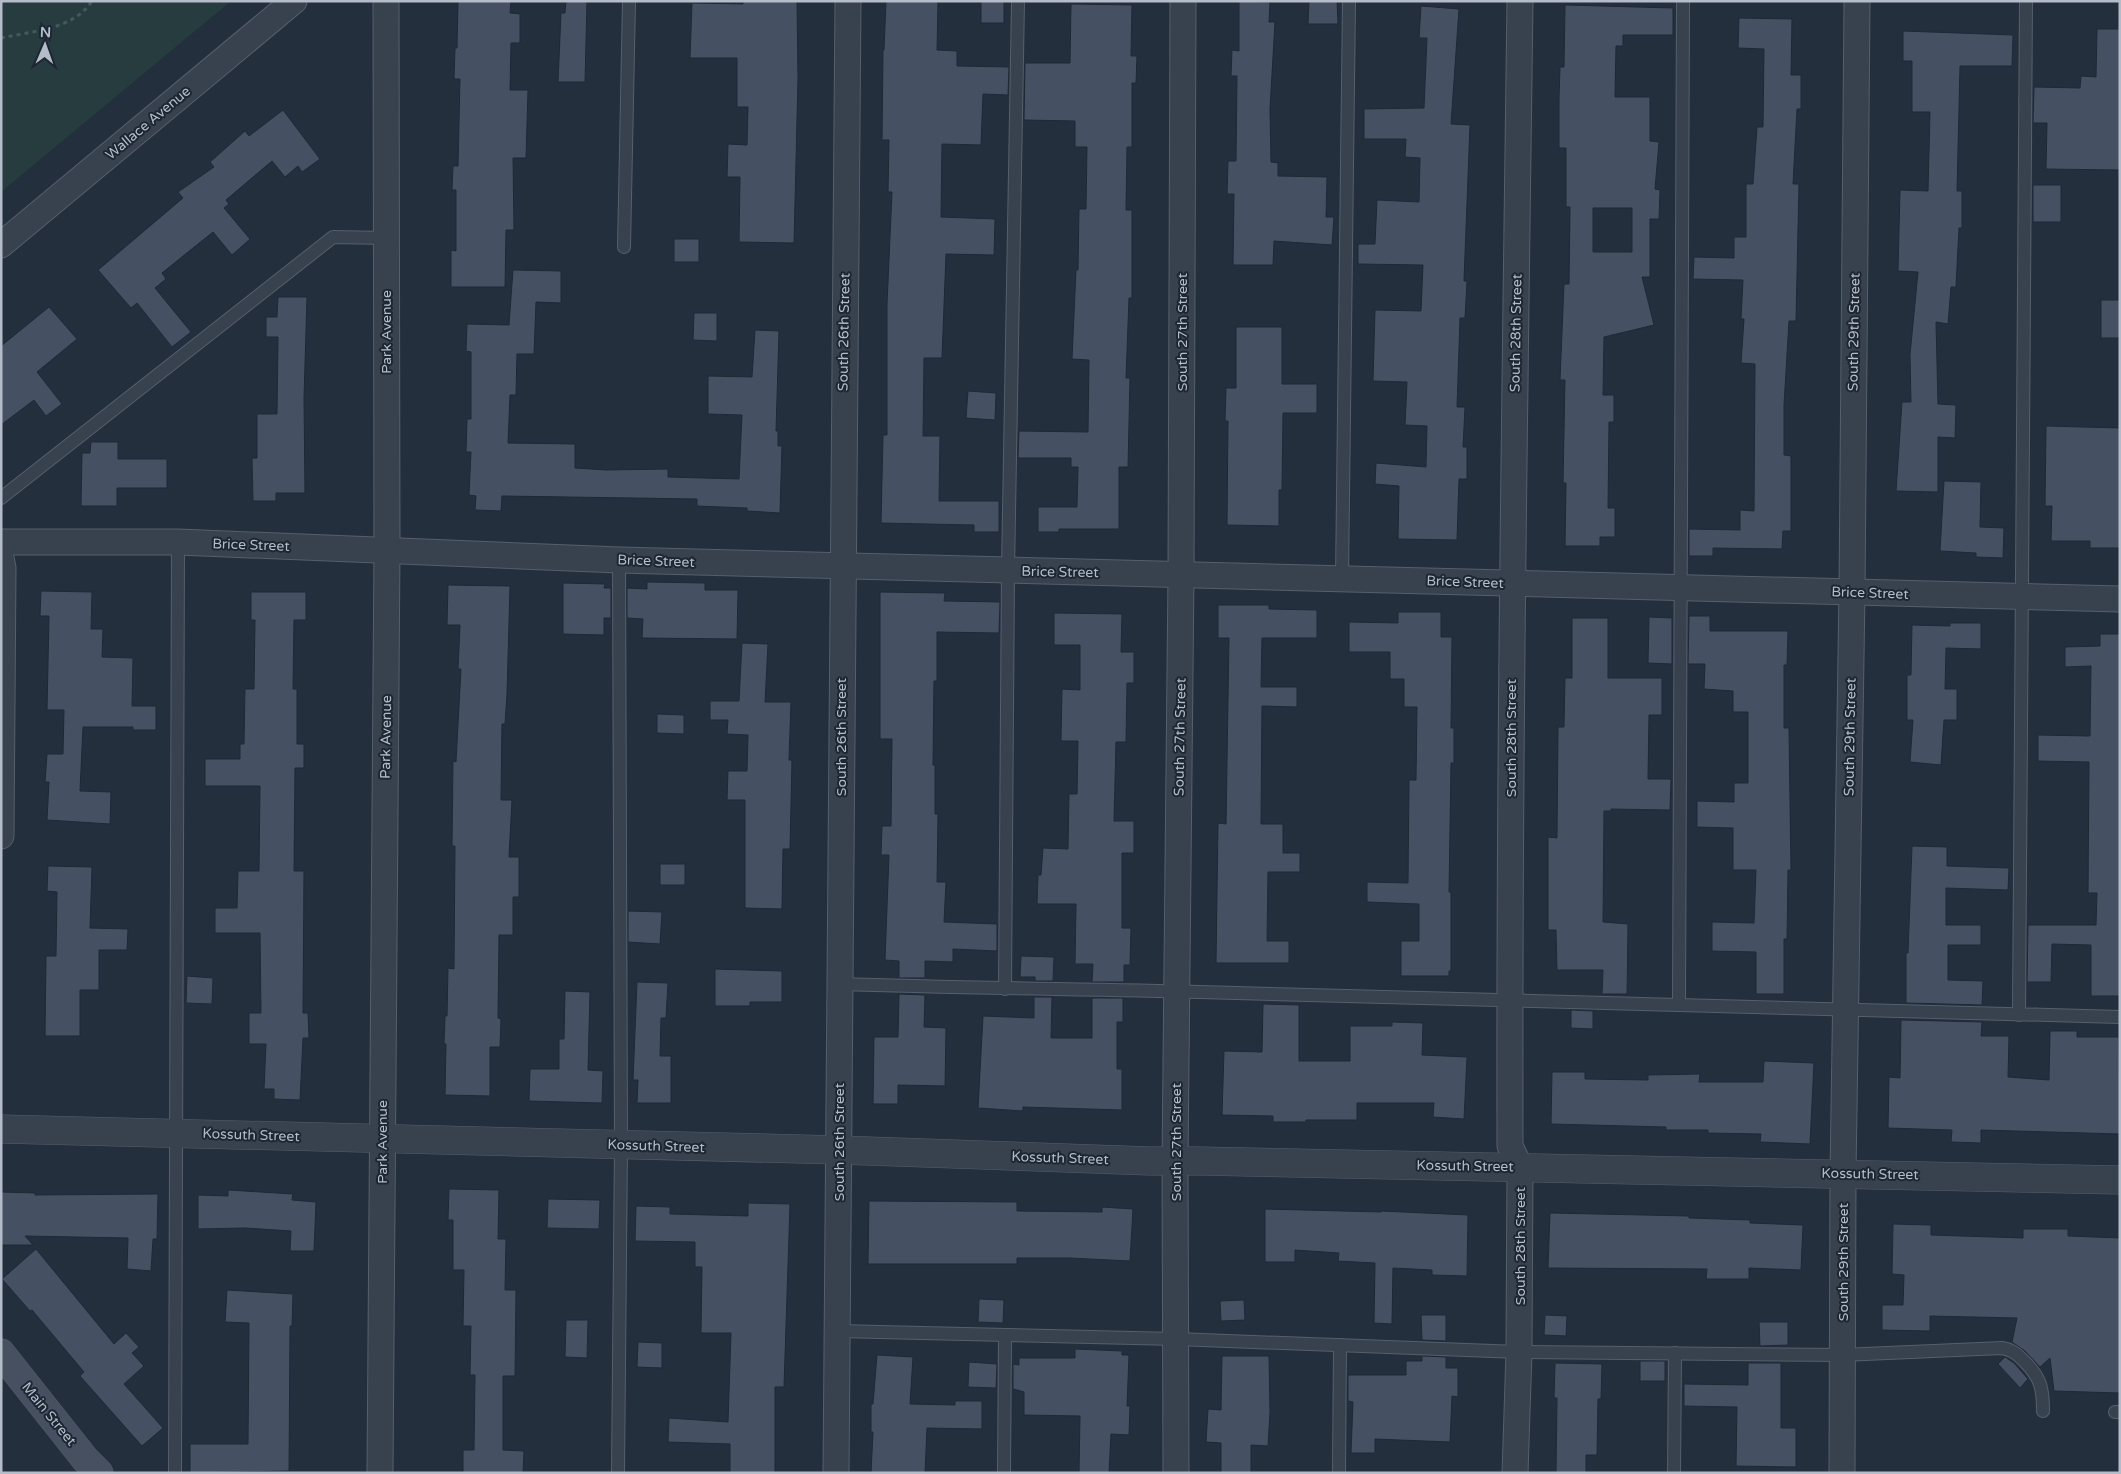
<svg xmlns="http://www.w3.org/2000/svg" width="2121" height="1474" font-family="'Varela Round',sans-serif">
  <rect width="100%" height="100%" fill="#242f3e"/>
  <polygon fill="#263c3f" points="1,1 231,1 1,192"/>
  <g fill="#455162" stroke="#1f2835" fill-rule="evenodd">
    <polygon points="458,1 511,1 510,13 520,14 520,43 511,43 510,90 528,90 526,158 513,158 514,230 506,230 505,287 451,287 451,250 456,251 456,190 452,190 453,166 458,166 460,79 454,79 455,48 457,48"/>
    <polygon points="566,1 587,1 585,82 558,82 561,13 565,13"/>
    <polygon points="743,1 797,1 798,78 794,243 739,242 740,177 727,177 728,144 747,145 748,107 737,107 737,58 690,58 692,3 743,4"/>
    <polygon points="886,1 938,1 937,50 957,51 957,66 1009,67 1008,95 983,94 981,145 942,144 941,217 995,219 994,255 946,254 942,358 924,358 923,436 940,436 939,501 999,501 999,532 974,532 974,525 881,523 883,435 887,435 887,304 892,192 888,192 889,140 882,140 883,50 884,50"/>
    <rect x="981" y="1" width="23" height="22"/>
    <polygon points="1239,1 1270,2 1269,22 1275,22 1270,109 1271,162 1278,163 1278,176 1327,177 1326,217 1334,217 1332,245 1274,241 1273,265 1233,265 1234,194 1227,194 1228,161 1236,161 1237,76 1231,76 1232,50 1239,51"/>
    <polygon points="1309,1 1337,1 1338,24 1308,24"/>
    <polygon points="1071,4 1132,5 1131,56 1137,56 1136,83 1132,83 1132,147 1127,147 1126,210 1132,210 1132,298 1129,298 1126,378 1130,378 1128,467 1119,467 1119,529 1059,529 1059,532 1038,532 1038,507 1077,507 1078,467 1071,467 1071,458 1018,458 1019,431 1088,432 1089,360 1072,359 1076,270 1078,270 1079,209 1086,209 1087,147 1075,147 1075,121 1024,120 1025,63 1070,63"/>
    <path d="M1565,5L1673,8V35H1623V46H1616L1615,97H1650V141L1659,142L1655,189L1660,190L1659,219H1650V277H1642L1654,325L1604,337L1603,395H1614V422H1609L1608,508H1615V537H1600V546H1565L1566,483H1563L1565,380H1560L1564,284H1569L1570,207H1566V148H1559V98L1560,67H1564ZM1593,208H1632V252H1593Z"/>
    <polygon points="1421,6 1459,9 1451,124 1470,125 1464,281 1467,281 1465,318 1460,318 1457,407 1465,407 1463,447 1467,447 1467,479 1459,479 1457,540 1398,539 1399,486 1375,484 1376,463 1426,467 1427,426 1405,425 1407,382 1373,381 1375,310 1421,311 1423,265 1358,264 1358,244 1375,244 1377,200 1419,202 1420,158 1405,157 1406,139 1364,139 1364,109 1424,108 1427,38 1419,38"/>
    <polygon points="1739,18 1792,19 1791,75 1801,75 1801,109 1797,109 1793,184 1799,184 1796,321 1789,321 1784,405 1784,455 1791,456 1791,531 1783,531 1782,549 1713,548 1713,556 1689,556 1689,529 1740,530 1740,510 1754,511 1755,364 1741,363 1744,319 1741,319 1743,280 1693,279 1694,257 1734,258 1734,237 1746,237 1746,184 1753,184 1757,127 1763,127 1764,49 1738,48"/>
    <polygon points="2097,29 2120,29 2120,170 2046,169 2047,123 2033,123 2034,87 2080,88 2081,76 2096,77"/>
    <polygon points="1903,31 2013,35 2012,66 1960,66 1957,191 1962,191 1962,228 1959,228 1956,287 1951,287 1948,324 1936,322 1938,404 1956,405 1955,438 1938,437 1938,492 1896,491 1902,402 1911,402 1910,355 1918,272 1898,271 1900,190 1928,191 1930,112 1912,112 1912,61 1903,61"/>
    <polygon points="283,110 320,159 302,172 298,166 285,177 272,161 226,200 229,204 224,208 250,239 232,255 213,232 162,273 166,279 155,288 191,332 172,347 137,303 131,308 98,270 183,198 178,192 214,167 210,162 245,131 249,136"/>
    <rect x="2033" y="185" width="28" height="37"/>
    <rect x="674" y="239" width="25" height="23"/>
    <polygon points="513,270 561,271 561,303 536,302 534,354 517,354 516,395 510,395 508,443 575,444 575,468 607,470 668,469 668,477 739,479 742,415 708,414 708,376 752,377 755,330 779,331 776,431 778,431 778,446 782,446 780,513 747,511 747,508 697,506 697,499 502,496 501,511 475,510 476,496 469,495 471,452 466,452 467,419 471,419 471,352 466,351 467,324 509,325"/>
    <polygon points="278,297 307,297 304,398 305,493 276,493 276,501 253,501 252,458 257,458 257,414 277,414 278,337 266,337 266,317 277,317"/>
    <rect x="2101" y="300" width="19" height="38"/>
    <polygon points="49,307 77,339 37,372 62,404 46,416 34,400 1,425 1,346"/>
    <polygon points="694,313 717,313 717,341 693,340"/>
    <polygon points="1236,327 1282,327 1282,384 1317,384 1317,413 1283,413 1282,490 1279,490 1279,526 1227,525 1228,421 1225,421 1226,388 1236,388"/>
    <polygon points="968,391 996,393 995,420 966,418"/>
    <polygon points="2046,426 2120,428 2120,548 2090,548 2090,541 2051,541 2052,506 2045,506"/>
    <polygon points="91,442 118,442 118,459 167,459 167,488 117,488 117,506 81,506 82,453 90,453"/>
    <polygon points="1944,481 1981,482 1980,527 2004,528 2003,558 1976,557 1976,553 1940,551"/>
    <polygon points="647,582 705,583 705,590 738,590 737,639 642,638 643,619 627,618 627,588 647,589"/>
    <polygon points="563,583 605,584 604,588 611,588 611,618 604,618 604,635 563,634"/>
    <polygon points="448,585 510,586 507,694 505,724 502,724 501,800 512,800 509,857 519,857 519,897 513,897 513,935 499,935 498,1018 501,1019 500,1047 490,1047 490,1096 445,1095 446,1044 444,1044 445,1016 447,1016 448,968 454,969 455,846 452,846 453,761 456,762 461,669 458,669 460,625 447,625"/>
    <polygon points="41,591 92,592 91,629 103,629 102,657 133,658 132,706 156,706 156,730 133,730 133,727 83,727 80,791 111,792 110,824 47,820 49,782 45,782 47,754 63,754 64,710 47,710 49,616 40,616"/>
    <polygon points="251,592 306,592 306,620 294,620 293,689 297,689 297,744 304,744 304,768 295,768 294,871 304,871 303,1013 308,1013 309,1038 303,1038 300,1100 274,1099 274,1089 264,1089 266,1044 249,1044 249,1013 261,1013 260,933 215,933 215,908 237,908 238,871 259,871 260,786 205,786 205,759 240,759 240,744 244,744 245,689 254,689 255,620 251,620"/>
    <polygon points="880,592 945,593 944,601 1000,602 999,633 937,632 937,681 934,681 933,765 935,765 935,814 938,814 937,882 946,882 944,922 997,924 997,951 953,949 953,962 925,961 925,978 899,978 899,961 885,960 889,855 881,855 882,826 891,826 892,739 880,739"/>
    <polygon points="1218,605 1269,605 1269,609 1317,610 1317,638 1262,638 1261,687 1297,687 1297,707 1262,706 1261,824 1283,824 1283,853 1300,853 1300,872 1268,872 1267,941 1289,941 1289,963 1216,963 1218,823 1226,824 1229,638 1218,638"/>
    <polygon points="1398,612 1441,612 1441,637 1452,637 1451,728 1454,728 1454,763 1451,763 1449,892 1451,892 1451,971 1449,971 1449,976 1401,976 1401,941 1419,941 1419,904 1367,902 1367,882 1408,883 1409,780 1416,780 1417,707 1404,707 1404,679 1390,679 1390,652 1349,652 1349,622 1398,623"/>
    <polygon points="1054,613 1122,614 1121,652 1134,652 1134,683 1127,683 1126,742 1116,742 1114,821 1134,821 1134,853 1122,853 1122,928 1131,928 1130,965 1124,965 1124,982 1092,982 1093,964 1075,964 1076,904 1037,904 1038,875 1041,875 1043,848 1068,849 1069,794 1077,794 1078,741 1061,741 1062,689 1080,690 1080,645 1054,645"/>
    <polygon points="1689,616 1710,616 1710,631 1788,631 1787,665 1784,665 1784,728 1789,728 1791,870 1788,870 1787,939 1784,939 1784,994 1756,994 1756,952 1712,951 1712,922 1754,923 1756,870 1733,870 1733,828 1697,827 1697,801 1734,802 1734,783 1748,783 1748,712 1733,712 1733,691 1704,689 1705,664 1688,664"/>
    <polygon points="1649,617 1672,618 1672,664 1648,663"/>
    <polygon points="1572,618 1608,618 1608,678 1662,678 1662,715 1649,715 1648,779 1671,779 1670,810 1611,809 1611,811 1604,811 1603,922 1628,924 1627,994 1602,994 1603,970 1557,970 1556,930 1548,930 1548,837 1557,838 1558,727 1564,727 1565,678 1572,678"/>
    <polygon points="1950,623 1981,623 1981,649 1946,648 1945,689 1957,689 1957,720 1944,720 1941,765 1910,762 1913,720 1907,720 1907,675 1911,675 1912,625 1950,626"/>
    <polygon points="2100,634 2120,634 2120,996 2091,996 2091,945 2052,944 2051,982 2027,982 2028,925 2096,925 2097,893 2088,893 2089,762 2038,761 2038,735 2090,736 2091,666 2065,667 2065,647 2100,646"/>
    <polygon points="742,643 768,644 765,702 791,702 789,760 792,760 790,849 783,849 782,909 745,908 745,800 727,800 728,771 747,771 748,735 727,734 728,720 710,720 710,701 739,701"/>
    <polygon points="657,714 684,715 684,734 657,733"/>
    <polygon points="1912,846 1947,847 1947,866 2009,868 2008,890 1946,888 1946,925 1981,925 1981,945 1948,945 1948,980 1983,981 1982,1005 1906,1003 1906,953 1908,953"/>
    <rect x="660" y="864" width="25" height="21"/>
    <polygon points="48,866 92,867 90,928 128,929 127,950 99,950 99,990 80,990 80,1036 45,1036 46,956 56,956 57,892 47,891"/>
    <polygon points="628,911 662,912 660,944 628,942"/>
    <polygon points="1021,956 1054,957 1053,981 1035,981 1035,977 1020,977"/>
    <polygon points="715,969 782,971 782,1002 750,1002 750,1006 715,1006"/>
    <polygon points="187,976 213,978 212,1004 186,1003"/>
    <polygon points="637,982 668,983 666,1018 661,1018 660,1056 671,1056 671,1103 637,1103 638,1080 633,1080"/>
    <polygon points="565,991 590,992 588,1070 603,1071 602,1103 529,1101 530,1069 559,1069 559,1039 564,1039"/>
    <polygon points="899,994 925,995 924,1027 946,1028 945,1086 898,1085 898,1104 873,1104 874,1037 898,1037"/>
    <polygon points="1034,997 1052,997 1051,1038 1092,1038 1092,998 1123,998 1123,1022 1117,1022 1117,1069 1122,1069 1122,1110 1023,1107 1023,1111 978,1108 983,1016 1034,1018"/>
    <polygon points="1263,1004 1299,1005 1299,1061 1350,1061 1350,1026 1392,1026 1392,1022 1423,1023 1422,1055 1467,1057 1464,1119 1433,1117 1434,1103 1357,1103 1357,1120 1306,1120 1306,1122 1273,1122 1273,1116 1222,1115 1224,1051 1262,1052"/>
    <polygon points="1571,1010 1593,1011 1593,1029 1571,1028"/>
    <polygon points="1901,1020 1982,1022 1981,1036 2009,1036 2008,1077 2049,1080 2050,1031 2077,1031 2077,1037 2119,1037 2120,1134 1981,1130 1981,1143 1951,1142 1952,1130 1888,1128 1889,1077 1900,1078"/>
    <polygon points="1764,1061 1814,1063 1810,1144 1760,1142 1761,1134 1708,1133 1708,1130 1666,1130 1666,1127 1551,1124 1552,1072 1585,1072 1585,1079 1648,1080 1648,1075 1700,1074 1699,1082 1763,1082"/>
    <polygon points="449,1189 499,1190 498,1239 506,1239 505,1290 516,1290 515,1376 503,1376 503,1450 524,1451 523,1473 463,1473 463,1450 474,1450 475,1375 470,1375 471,1326 463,1326 464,1270 453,1270 453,1220 448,1220"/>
    <polygon points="228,1190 293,1194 292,1200 316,1202 314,1251 290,1251 291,1231 245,1228 198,1229 198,1195 228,1196"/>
    <polygon points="1,1192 35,1193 35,1195 158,1194 157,1239 153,1239 151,1271 127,1269 128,1238 25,1236 33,1245 1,1245"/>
    <polygon points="548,1199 600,1200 599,1229 547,1228"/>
    <polygon points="869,1201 1017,1202 1017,1211 1102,1212 1102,1207 1133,1209 1130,1261 1070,1258 1017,1258 1017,1264 868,1264"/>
    <polygon points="748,1203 790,1204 784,1387 775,1387 775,1473 730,1473 730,1444 668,1442 669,1418 728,1422 731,1333 701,1333 702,1267 695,1267 695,1242 635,1241 636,1206 670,1207 670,1214 748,1216"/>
    <polygon points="1265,1209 1381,1212 1381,1211 1468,1215 1467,1276 1432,1275 1432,1270 1393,1268 1392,1324 1374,1323 1375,1263 1338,1261 1339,1253 1295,1250 1295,1262 1265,1262"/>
    <polygon points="1550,1213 1689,1216 1689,1218 1750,1220 1750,1223 1803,1225 1801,1270 1749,1268 1749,1279 1706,1279 1707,1269 1548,1268"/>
    <polygon points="1893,1224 1931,1225 1931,1235 2023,1238 2023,1229 2068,1229 2068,1236 2120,1238 2120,1393 2054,1391 2050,1358 2040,1367 2025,1351 2012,1342 2017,1318 1930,1316 1930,1331 1882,1330 1882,1305 1903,1305 1904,1275 1892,1274"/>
    <polygon points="36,1249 114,1344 126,1333 139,1347 132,1353 144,1366 124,1384 163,1428 142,1446 80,1376 84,1372 32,1310 30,1311 2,1279"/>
    <polygon points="227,1290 293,1294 292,1326 290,1326 289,1471 190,1473 190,1444 248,1444 249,1323 225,1322"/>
    <polygon points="979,1299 1004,1300 1003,1323 978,1322"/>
    <polygon points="1244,1300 1245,1320 1221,1321 1220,1301"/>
    <polygon points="1421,1315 1446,1315 1446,1341 1422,1340"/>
    <polygon points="1545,1315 1567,1316 1566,1336 1544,1335"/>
    <polygon points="566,1320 588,1320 587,1358 565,1357"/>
    <polygon points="1759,1322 1788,1322 1788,1345 1760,1346"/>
    <polygon points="638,1342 662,1343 662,1368 637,1367"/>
    <polygon points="1075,1349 1122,1351 1122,1355 1129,1355 1127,1406 1130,1406 1129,1435 1111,1434 1109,1473 1079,1473 1080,1416 1024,1415 1024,1392 1013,1389 1013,1364 1019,1365 1019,1358 1075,1358"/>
    <polygon points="877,1355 913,1357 910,1404 955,1405 955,1401 982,1401 982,1429 927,1428 925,1473 871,1473 873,1432 871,1432 871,1404 873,1404"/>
    <polygon points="1222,1356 1269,1356 1270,1412 1268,1446 1251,1445 1251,1473 1221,1473 1221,1443 1206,1442 1208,1409 1221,1410"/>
    <polygon points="1422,1356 1446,1357 1446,1368 1458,1368 1458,1397 1452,1396 1450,1442 1375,1439 1375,1453 1351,1453 1353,1402 1348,1401 1348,1375 1406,1375 1406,1361 1422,1361"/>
    <polygon points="2005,1357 2014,1363 2028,1379 2020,1388 1998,1364"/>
    <rect x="1640" y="1361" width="25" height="20"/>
    <polygon points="969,1362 997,1364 996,1388 968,1387"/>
    <polygon points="1555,1363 1602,1364 1601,1399 1598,1399 1597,1455 1586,1455 1586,1473 1556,1473 1557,1398 1554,1398"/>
    <polygon points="1748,1363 1781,1363 1781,1428 1796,1428 1796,1467 1736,1466 1737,1407 1684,1406 1684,1384 1748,1385"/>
  </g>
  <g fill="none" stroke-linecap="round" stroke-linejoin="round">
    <defs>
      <g id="service">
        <polyline points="624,247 629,1"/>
        <polyline points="1,498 333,237 386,238"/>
        <polyline points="1342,579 1349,1"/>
        <path d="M840,984C960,988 1080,989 1200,992C1507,999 1813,1010 2120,1017"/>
        <polyline points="1005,989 1008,570 1018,1"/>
        <polyline points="1679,1005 1683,1"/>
        <polyline points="2019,1015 2026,1"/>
        <path d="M837,1331L1176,1339L1519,1352L1842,1355L2002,1348C2013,1350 2017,1354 2025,1362C2041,1378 2043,1389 2043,1411"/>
        <polyline points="2115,1412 2120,1412"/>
        <polyline points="175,1473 178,542"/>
        <polyline points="618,1473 621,1145 619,560"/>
        <polyline points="1004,1473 1005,1335"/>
        <polyline points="1339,1473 1340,1345"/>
        <polyline points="1674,1473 1675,1353"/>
      </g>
      <g id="minor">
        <polyline points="1,245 294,1"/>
        <polyline points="1,542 178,542 619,560 2120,599"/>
        <polyline points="1,558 3,568 1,836"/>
        <polyline points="380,1473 387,549 386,1"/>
        <polyline points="836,1473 848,1"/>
        <polyline points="1176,1473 1175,1161 1181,575 1183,1"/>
        <path d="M1515,1473L1519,1352L1520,1167L1510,1146C1509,764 1515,383 1520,1"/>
        <polyline points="1842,1473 1843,1174 1852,592 1857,1"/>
      </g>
      <polyline id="tertiary" points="1,1129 839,1150 1150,1161 1199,1161 2120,1180"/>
      <polyline id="secondary" points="1,1353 85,1459 99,1473"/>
    </defs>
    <use href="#service" stroke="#565f6c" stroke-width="14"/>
    <use href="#minor" stroke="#565f6c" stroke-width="27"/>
    <use href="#tertiary" stroke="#565f6c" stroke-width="29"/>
    <use href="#secondary" stroke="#565f6c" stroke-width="29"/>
    <path stroke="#44595c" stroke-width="3" stroke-dasharray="4 4" stroke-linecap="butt" d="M1,38C32,31 73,30 92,1"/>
    <use href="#service" stroke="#38414e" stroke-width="12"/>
    <use href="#minor" stroke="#38414e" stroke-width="25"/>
    <use href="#tertiary" stroke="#38414e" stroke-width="28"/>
    <use href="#secondary" stroke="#465061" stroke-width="28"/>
  </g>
  <g text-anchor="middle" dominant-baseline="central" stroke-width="4" stroke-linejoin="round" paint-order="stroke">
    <g font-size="14" fill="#b4bcc9" stroke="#1d2633">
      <text transform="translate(148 123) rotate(-40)">Wallace Avenue</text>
      <text transform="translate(386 332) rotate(-90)">Park Avenue</text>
      <text transform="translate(844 332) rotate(-89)">South 26th Street</text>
      <text transform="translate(1182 332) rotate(-90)">South 27th Street</text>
      <text transform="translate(1854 332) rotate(-89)">South 29th Street</text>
      <text transform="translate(1516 333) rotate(-89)">South 28th Street</text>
      <text transform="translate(251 545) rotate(2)">Brice Street</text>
      <text transform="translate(656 561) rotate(2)">Brice Street</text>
      <text transform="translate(1060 572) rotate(1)">Brice Street</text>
      <text transform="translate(1465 582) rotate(2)">Brice Street</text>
      <text transform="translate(1870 593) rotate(2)">Brice Street</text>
      <text transform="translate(386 737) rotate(-89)">Park Avenue</text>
      <text transform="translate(841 737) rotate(-90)">South 26th Street</text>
      <text transform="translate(1180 737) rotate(-89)">South 27th Street</text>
      <text transform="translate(1850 737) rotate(-89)">South 29th Street</text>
      <text transform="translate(1511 738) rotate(-90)">South 28th Street</text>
      <text transform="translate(251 1135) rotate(2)">Kossuth Street</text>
      <text transform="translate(382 1142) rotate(-90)">Park Avenue</text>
      <text transform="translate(839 1142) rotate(-90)">South 26th Street</text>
      <text transform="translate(1176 1142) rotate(-90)">South 27th Street</text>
      <text transform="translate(656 1146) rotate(2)">Kossuth Street</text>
      <text transform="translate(1060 1158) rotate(2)">Kossuth Street</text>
      <text transform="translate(1465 1166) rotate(1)">Kossuth Street</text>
      <text transform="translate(1870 1174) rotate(1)">Kossuth Street</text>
      <text transform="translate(1520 1246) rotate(-90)">South 28th Street</text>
      <text transform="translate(1843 1262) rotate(-90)">South 29th Street</text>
      <text transform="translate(49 1414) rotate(51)">Main Street</text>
    </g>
  </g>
  <rect width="2121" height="1474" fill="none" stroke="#b4bcc9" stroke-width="5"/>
  <g transform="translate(45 45) rotate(2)" stroke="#1d2633" stroke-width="4" paint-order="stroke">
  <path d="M0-4L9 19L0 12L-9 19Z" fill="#b4bcc9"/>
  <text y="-8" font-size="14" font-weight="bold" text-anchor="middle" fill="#b4bcc9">N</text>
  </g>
</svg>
